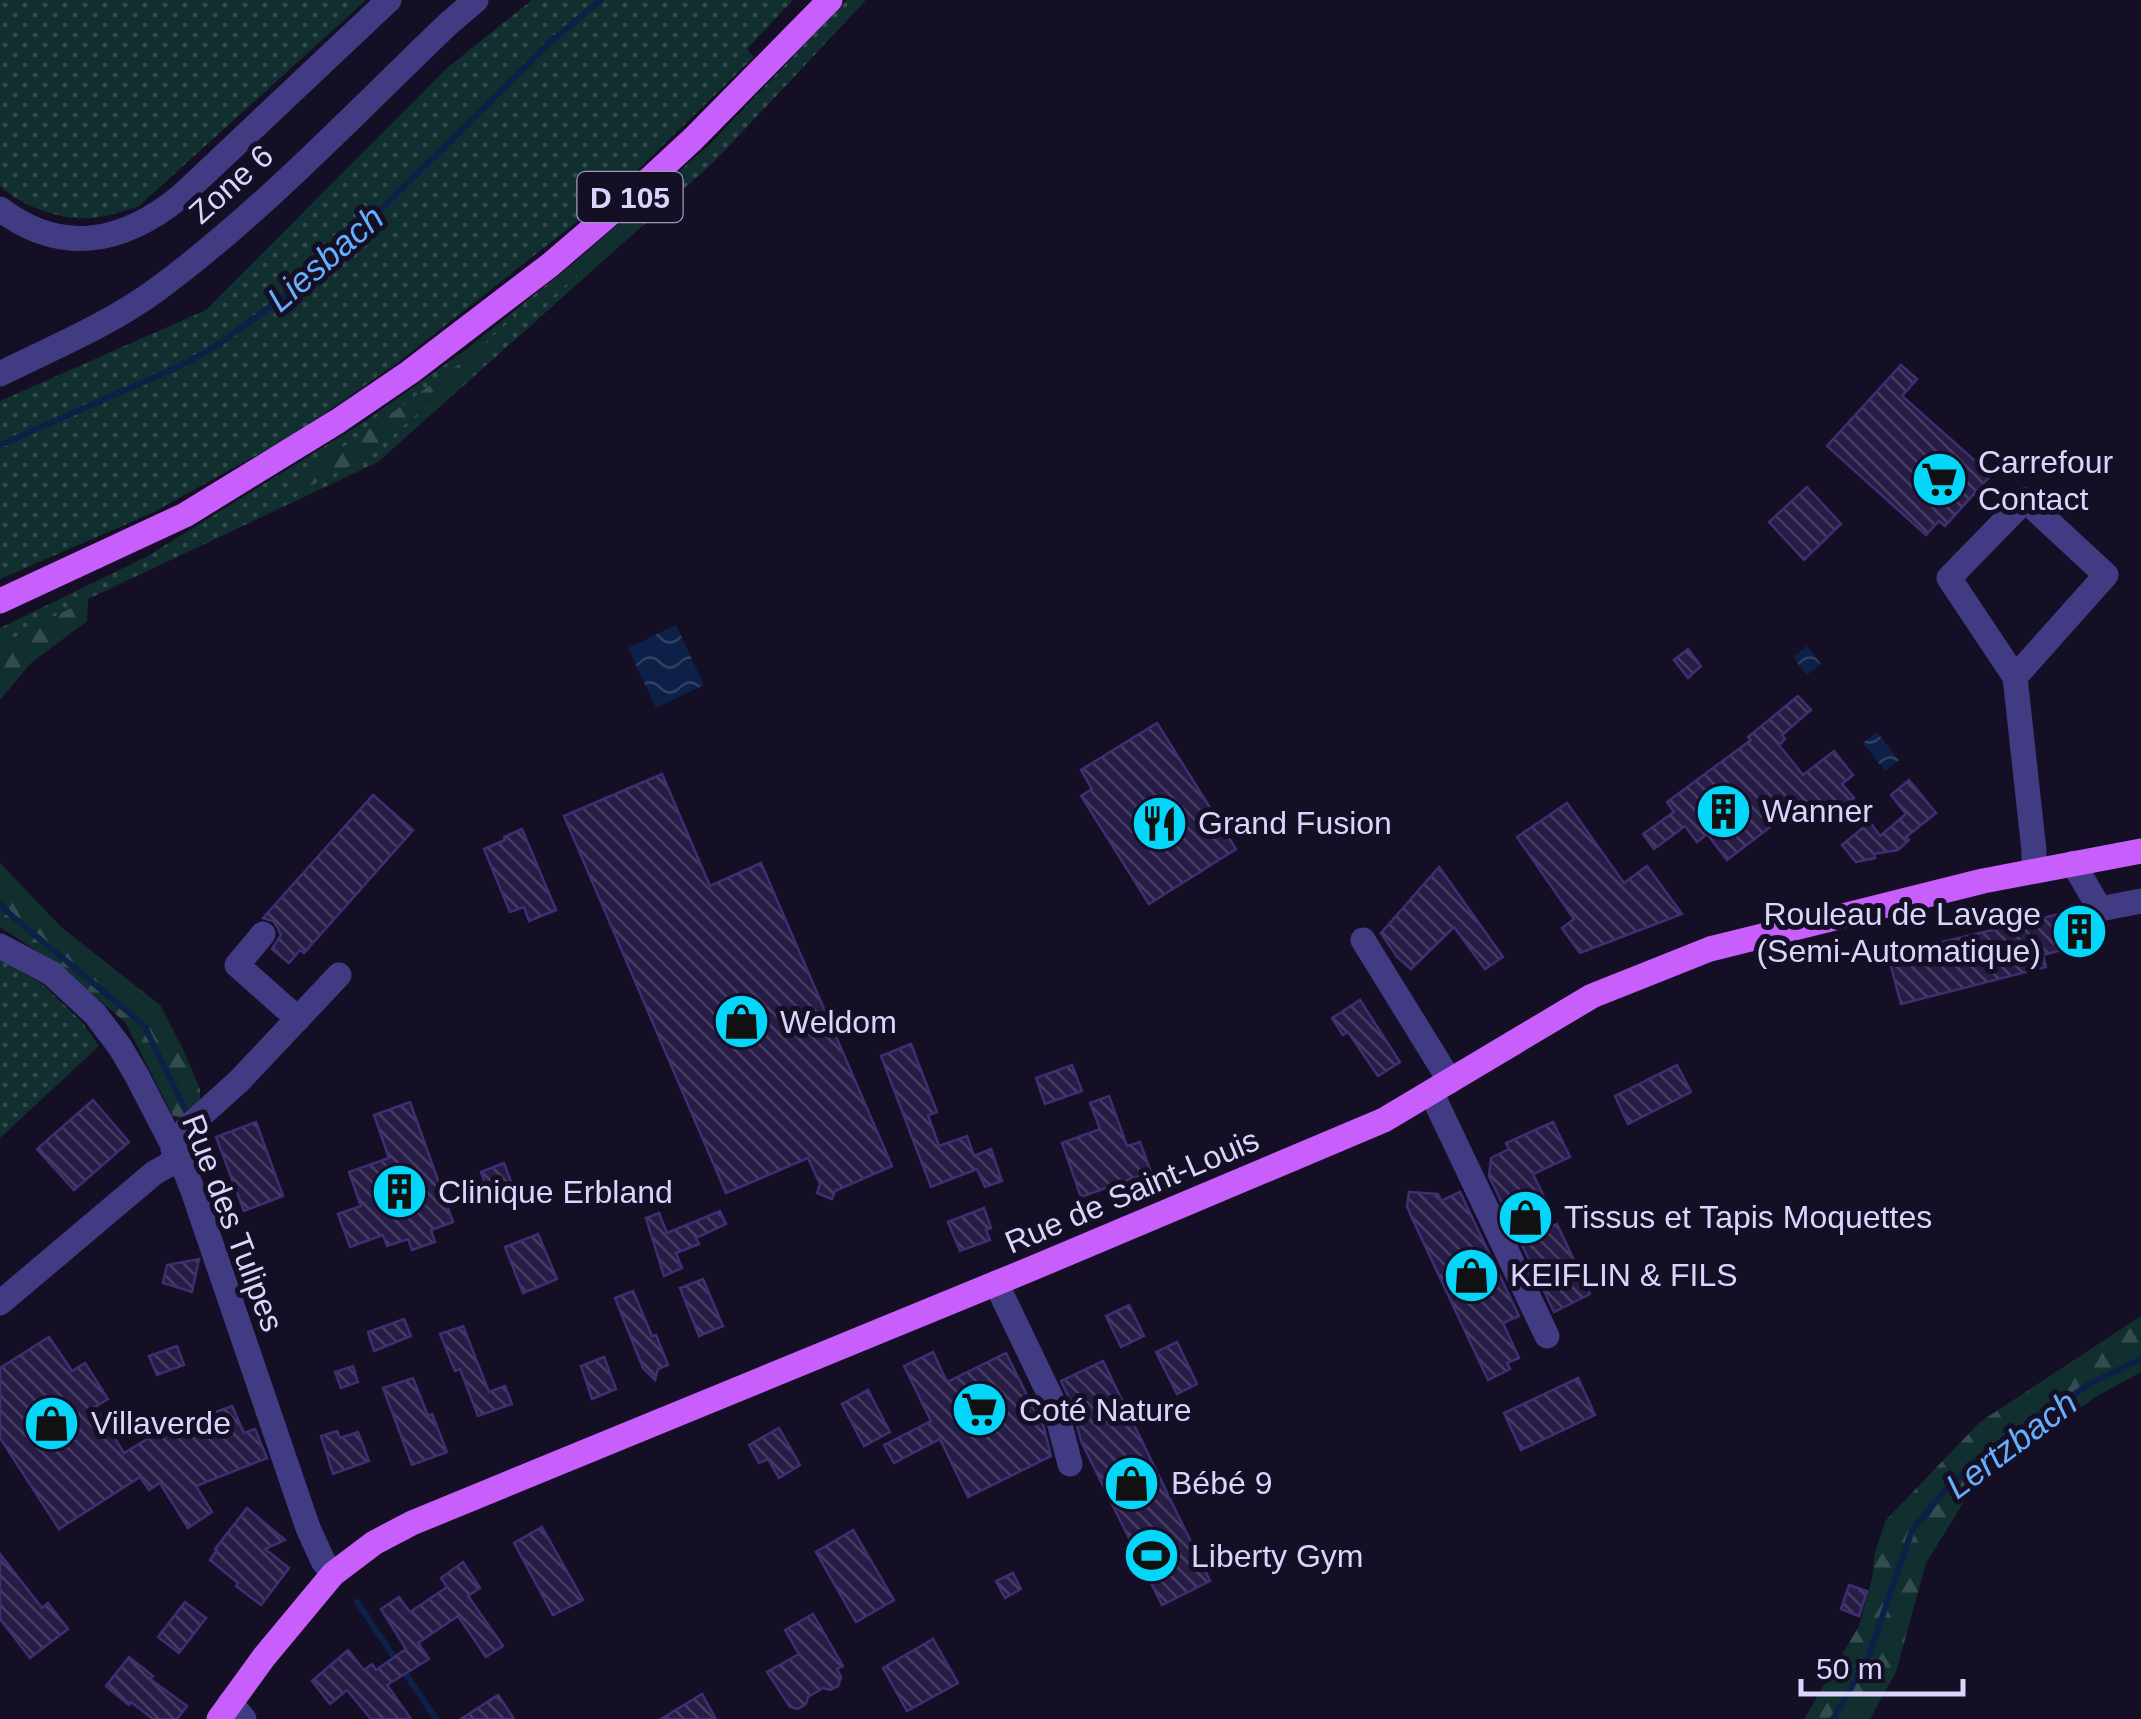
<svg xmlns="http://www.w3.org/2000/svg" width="2141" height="1719" font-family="Arial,sans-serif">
  <defs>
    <pattern id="grass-dots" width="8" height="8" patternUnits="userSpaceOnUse" patternTransform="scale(2.5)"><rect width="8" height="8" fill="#122f2f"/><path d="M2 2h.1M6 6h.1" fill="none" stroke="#344c4e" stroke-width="1.8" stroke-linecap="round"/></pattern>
    <pattern id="forest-firs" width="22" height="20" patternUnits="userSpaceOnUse" patternTransform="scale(2.5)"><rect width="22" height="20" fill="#122f2f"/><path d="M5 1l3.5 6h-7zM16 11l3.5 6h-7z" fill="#344c4e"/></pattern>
    <pattern id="water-waves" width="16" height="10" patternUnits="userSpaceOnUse" patternTransform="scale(2.5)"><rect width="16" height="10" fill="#0d2047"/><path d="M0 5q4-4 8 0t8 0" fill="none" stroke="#304063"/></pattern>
    <pattern id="building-back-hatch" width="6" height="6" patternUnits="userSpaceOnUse" patternTransform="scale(2.5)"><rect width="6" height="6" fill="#261c46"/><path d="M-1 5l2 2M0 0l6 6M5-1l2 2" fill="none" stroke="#453c62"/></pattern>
  </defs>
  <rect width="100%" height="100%" fill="#140f25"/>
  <g fill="url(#grass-dots)">
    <path d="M0,0H366L139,206C126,210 113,215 100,217C67,223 24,208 0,186Z"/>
    <polygon points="532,0 793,0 747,49 754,57 616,191 400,361 295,434 152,513 0,579 0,401 206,310 447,68"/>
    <polygon points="847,0 866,0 715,161 378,462 88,599 0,645 0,628 146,557 367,420 468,348 576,261 707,147"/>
    <polygon points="0,960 40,982 82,1022 99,1046 0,1138"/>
  </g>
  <g fill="url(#forest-firs)">
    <polygon points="695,167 691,176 369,456 294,494 287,488 299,475 359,437 466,359 683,173"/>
    <polygon points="88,599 87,621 31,663 0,700 0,645"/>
    <polygon points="0,863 61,927 160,1005 182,1047 200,1089 200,1103 181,1117 173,1116 125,1022 57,964 0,927"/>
    <polygon points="2141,1316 2141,1372 2097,1396 1975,1484 1926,1563 1896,1672 1870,1719 1804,1719 1859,1626 1872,1578 1875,1552 1886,1520 1980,1422"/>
  </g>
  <g fill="url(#water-waves)">
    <polygon points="676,625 704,685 656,708 628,648"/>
    <polygon points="1807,646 1821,664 1807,675 1793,657"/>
    <polygon points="1877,732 1899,760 1885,771 1863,743"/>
  </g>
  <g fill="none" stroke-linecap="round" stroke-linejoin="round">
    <g stroke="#0d2047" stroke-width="6">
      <polyline points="0,445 180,366 215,347 255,318 329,261 550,42 601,0"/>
      <polyline points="0,904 13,917 144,1025 186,1111"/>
      <polyline points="357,1602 436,1719"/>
      <polyline points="1833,1719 1868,1658 1912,1530 1952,1482 2089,1384 2141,1359"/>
    </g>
  </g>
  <g fill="url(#building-back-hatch)" stroke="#3f2e72" stroke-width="2.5">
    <polygon points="1901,365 1917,379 1902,396 1991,475 1945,526 1939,521 1926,535 1827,446"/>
    <polygon points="1807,487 1841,524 1804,560 1769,522"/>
    <polygon points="1688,649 1701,666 1688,678 1674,660"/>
    <polygon points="1798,696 1811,710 1782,735 1785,739 1779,745 1803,775 1834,751 1853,775 1842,784 1854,798 1840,809 1837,806 1823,818 1817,812 1809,818 1799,805 1727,860 1707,834 1697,842 1685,826 1654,849 1643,834 1674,812 1667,802 1751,740 1748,737"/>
    <polygon points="1157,723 1236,849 1149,904 1081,796 1092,789 1081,770"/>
    <polygon points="662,774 710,886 761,863 892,1166 835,1191 832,1199 817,1193 820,1184 808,1158 726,1193 564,816"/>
    <polygon points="1909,780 1936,813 1906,837 1909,840 1898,850 1874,854 1875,858 1856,862 1842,845 1870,822 1880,836 1906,814 1891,795"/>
    <polygon points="373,795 413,830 304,953 300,950 289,963 272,949 281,935 278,928 273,921 263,918"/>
    <polygon points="1567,803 1624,883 1647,866 1682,914 1580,953 1562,928 1574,919 1517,837"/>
    <polygon points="522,829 556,910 529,921 524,907 510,912 484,849 505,840 504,837"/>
    <polygon points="1439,867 1503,957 1485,969 1454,927 1411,969 1397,957 1381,933"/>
    <polygon points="2076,910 2079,923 2090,921 2095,924 2099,940 2043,955 2046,967 1901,1004 1888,955"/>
    <polygon points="1360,1000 1400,1062 1378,1076 1348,1032 1343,1035 1332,1018"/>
    <polygon points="911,1044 937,1112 928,1115 939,1146 967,1136 974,1156 991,1149 1002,1181 985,1187 977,1169 931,1187 881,1056"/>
    <polygon points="1072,1065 1082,1091 1045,1104 1036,1078"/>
    <polygon points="1677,1065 1691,1092 1628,1124 1615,1096"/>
    <polygon points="1109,1096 1127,1146 1140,1142 1151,1172 1081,1197 1062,1143 1100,1129 1090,1103"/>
    <polygon points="93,1100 129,1142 74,1190 37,1149"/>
    <polygon points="410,1102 453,1222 431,1230 435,1242 412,1250 408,1239 387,1246 383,1235 350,1247 338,1214 361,1206 349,1172 389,1158 374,1115"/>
    <polygon points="256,1122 283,1196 244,1211 216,1137"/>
    <polygon points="1553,1122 1570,1157 1533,1174 1544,1197 1541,1232 1557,1224 1590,1294 1554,1312 1489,1176 1491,1158 1509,1149 1506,1143"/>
    <polygon points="504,1163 514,1190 491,1200 481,1172"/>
    <polygon points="1409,1192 1438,1194 1441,1201 1460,1192 1519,1316 1503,1323 1519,1358 1507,1363 1510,1369 1488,1380 1411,1216 1407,1206"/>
    <polygon points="984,1208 991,1228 986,1230 990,1240 960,1251 948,1222"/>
    <polygon points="720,1211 726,1224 696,1238 699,1244 676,1253 682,1268 664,1276 646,1218 659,1213 667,1233"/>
    <polygon points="538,1234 557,1279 523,1293 505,1247"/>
    <polygon points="199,1259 192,1292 163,1283 167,1265"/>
    <polygon points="703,1279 723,1326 699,1336 680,1288"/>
    <polygon points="633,1291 652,1336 656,1335 668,1365 658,1369 655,1380 643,1368 615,1298"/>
    <polygon points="1129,1305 1144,1336 1121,1347 1106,1316"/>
    <polygon points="404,1319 411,1336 374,1351 368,1332"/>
    <polygon points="463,1326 489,1392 505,1386 512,1404 478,1416 460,1369 455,1371 440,1334"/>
    <polygon points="49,1337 72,1371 85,1363 108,1399 95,1407 124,1453 157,1433 232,1406 244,1433 255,1429 267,1458 196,1486 212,1512 188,1528 160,1483 149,1490 140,1477 59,1529 0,1438 0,1368"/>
    <polygon points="1177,1342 1197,1384 1177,1394 1156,1352"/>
    <polygon points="177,1346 184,1365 157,1375 149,1356"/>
    <polygon points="933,1352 947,1382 1006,1353 1028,1397 1032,1395 1040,1412 1051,1456 968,1497 940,1439 894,1463 884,1445 931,1421 904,1366"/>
    <polygon points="604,1357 616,1389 592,1399 581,1366"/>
    <polygon points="1103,1361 1210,1581 1162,1605 1081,1441 1071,1402 1061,1381"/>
    <polygon points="353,1366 358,1382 341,1388 335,1372"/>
    <polygon points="413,1378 428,1416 432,1414 447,1452 412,1465 383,1388"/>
    <polygon points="1578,1378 1595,1415 1521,1450 1504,1413"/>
    <polygon points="868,1390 890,1432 864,1446 842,1404"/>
    <polygon points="779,1428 800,1465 779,1478 768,1459 759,1463 749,1445"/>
    <polygon points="337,1431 340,1438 358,1432 369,1461 333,1474 321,1436"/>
    <polygon points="247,1508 285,1540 265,1549 289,1568 261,1605 236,1586 238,1583 210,1560 217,1550 215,1549"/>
    <polygon points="542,1527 583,1600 553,1615 514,1543"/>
    <polygon points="853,1530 894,1600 856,1622 816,1552"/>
    <polygon points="0,1554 42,1608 48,1603 68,1629 30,1658 0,1619"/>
    <polygon points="463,1562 480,1588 468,1596 503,1646 486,1657 458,1616 418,1643 429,1659 387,1685 411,1719 371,1719 347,1690 330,1704 312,1681 348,1650 364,1670 372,1664 376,1670 406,1649 381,1609 399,1597 410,1612 447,1587 441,1578"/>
    <polygon points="1013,1573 1021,1589 1005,1598 996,1581"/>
    <polygon points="1849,1585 1867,1591 1859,1616 1841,1609"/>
    <polygon points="185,1602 206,1618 179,1653 158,1637"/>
    <polygon points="813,1614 843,1666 837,1669 841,1677 838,1686 830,1690 823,1688 808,1697 806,1704 798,1709 790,1707 767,1672 799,1654 785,1630"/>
    <polygon points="933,1639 958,1683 907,1711 883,1668"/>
    <polygon points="129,1657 153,1676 150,1679 187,1706 177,1719 153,1719 131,1702 129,1705 106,1686"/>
    <polygon points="702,1694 716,1719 661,1719"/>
    <polygon points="498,1695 514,1719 461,1719"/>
  </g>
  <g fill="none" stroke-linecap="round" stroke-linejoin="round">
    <g stroke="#413b84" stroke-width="25">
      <path d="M0,209C62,256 123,243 180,197L389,0"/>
      <path d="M0,374C52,348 108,325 155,291C261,213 353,115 448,24L476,0"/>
      <polyline points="2015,677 1949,578 2025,500 2106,575 2015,677 2034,851 2034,871"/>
      <polyline points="2073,863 2100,909 2141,901"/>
      <polyline points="263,934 237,965 298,1019"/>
      <polyline points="1363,940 1450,1081"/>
      <polyline points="0,946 51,973 95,1014 120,1047 137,1076 182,1163 193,1191 308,1528 323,1561 333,1574"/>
      <polyline points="1431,1092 1547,1336"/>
      <polyline points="173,1149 187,1128 239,1081 339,975"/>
      <polyline points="996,1283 1055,1406 1070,1464"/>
      <polyline points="0,1303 154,1173 168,1165 182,1163"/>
      <polyline points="230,1703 244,1719"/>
    </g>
    <g stroke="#c85efc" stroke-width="25">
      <polyline points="0,601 185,515 338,421 410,372 550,265 640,188 693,139 830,0"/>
      <polyline points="219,1719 264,1657 333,1574 374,1543 412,1523 1033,1268 1384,1120 1592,996 1710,949 1983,881 2141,851"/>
    </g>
  </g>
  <defs>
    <symbol id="supermarket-disc" viewBox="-11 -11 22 22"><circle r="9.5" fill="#04d6fa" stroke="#140f25"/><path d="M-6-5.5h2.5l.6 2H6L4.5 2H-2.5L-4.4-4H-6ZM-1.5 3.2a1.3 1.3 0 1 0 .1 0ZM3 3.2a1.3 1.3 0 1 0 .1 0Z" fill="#111"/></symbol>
    <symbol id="building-disc" viewBox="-11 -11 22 22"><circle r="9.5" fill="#04d6fa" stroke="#140f25"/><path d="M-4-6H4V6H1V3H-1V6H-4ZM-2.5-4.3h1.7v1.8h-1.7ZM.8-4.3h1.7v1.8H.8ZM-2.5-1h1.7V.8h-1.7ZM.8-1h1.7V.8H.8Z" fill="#111"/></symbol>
    <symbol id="restaurant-disc" viewBox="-11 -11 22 22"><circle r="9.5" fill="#04d6fa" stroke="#140f25"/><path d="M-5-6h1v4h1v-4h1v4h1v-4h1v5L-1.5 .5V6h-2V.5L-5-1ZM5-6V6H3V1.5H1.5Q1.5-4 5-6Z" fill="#111"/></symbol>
    <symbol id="shop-disc" viewBox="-11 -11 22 22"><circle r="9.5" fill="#04d6fa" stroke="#140f25"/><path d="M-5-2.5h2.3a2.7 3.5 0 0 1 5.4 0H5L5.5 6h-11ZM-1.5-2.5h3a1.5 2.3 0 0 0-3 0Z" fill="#111"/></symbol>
    <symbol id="stadium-disc" viewBox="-11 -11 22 22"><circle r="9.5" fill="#04d6fa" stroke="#140f25"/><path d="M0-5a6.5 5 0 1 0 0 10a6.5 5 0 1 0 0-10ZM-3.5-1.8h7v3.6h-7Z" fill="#111"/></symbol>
  </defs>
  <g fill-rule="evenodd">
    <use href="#supermarket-disc" x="1908" y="448" width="63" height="63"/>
    <use href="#building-disc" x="1692" y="780" width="63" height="63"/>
    <use href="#restaurant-disc" x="1128" y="792" width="63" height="63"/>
    <use href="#building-disc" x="2048" y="900" width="63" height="63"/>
    <use href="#shop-disc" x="710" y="990" width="63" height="63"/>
    <use href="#building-disc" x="368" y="1160" width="63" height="63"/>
    <use href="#shop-disc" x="1494" y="1186" width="63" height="63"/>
    <use href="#shop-disc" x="1440" y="1244" width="63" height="63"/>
    <use href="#supermarket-disc" x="948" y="1378" width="63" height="63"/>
    <use href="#shop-disc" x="20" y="1392" width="63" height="63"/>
    <use href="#shop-disc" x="1100" y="1452" width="63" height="63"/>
    <use href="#stadium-disc" x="1120" y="1524" width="63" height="63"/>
  </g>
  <g text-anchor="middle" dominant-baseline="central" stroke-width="10" stroke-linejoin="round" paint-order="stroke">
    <rect fill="#140f25" stroke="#9f9abd" stroke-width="2.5" x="577.5" y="172" width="105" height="50" rx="8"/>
    <g font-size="30" font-weight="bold" fill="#dbd5fe">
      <text x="630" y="197">D 105</text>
    </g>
    <g font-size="32" fill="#dbd5fe" stroke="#140f25">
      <text transform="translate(231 184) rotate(-42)">Zone 6</text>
      <text transform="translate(1132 1191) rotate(-23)">Rue de Saint-Louis</text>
      <text transform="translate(233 1223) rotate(69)">Rue des Tulipes</text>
    </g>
    <g font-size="32" fill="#dbd5fe" stroke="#140f25" text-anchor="start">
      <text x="1978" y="462">Carrefour<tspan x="1978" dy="37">Contact</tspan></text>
      <text x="1762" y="811">Wanner</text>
      <text x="1198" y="823">Grand Fusion</text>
      <text x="2041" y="914" text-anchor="end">Rouleau de Lavage<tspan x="2041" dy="37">(Semi-Automatique)</tspan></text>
      <text x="780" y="1022">Weldom</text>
      <text x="438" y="1192">Clinique Erbland</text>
      <text x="1564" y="1217">Tissus et Tapis Moquettes</text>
      <text x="1510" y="1275">KEIFLIN &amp; FILS</text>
      <text x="1019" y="1410">Coté Nature</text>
      <text x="91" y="1423">Villaverde</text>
      <text x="1171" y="1483">Bébé 9</text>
      <text x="1191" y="1556">Liberty Gym</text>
    </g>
    <g font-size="35" font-style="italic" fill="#65affc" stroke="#140f25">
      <text transform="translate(325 258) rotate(-41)">Liesbach</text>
      <text transform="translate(2011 1444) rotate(-37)">Lertzbach</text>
    </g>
  </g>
  <path d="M1801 1679v15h162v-15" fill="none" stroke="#dbd5fe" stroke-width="5"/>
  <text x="1816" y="1679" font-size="30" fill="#dbd5fe" stroke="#140f25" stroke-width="8" paint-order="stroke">50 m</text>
</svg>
